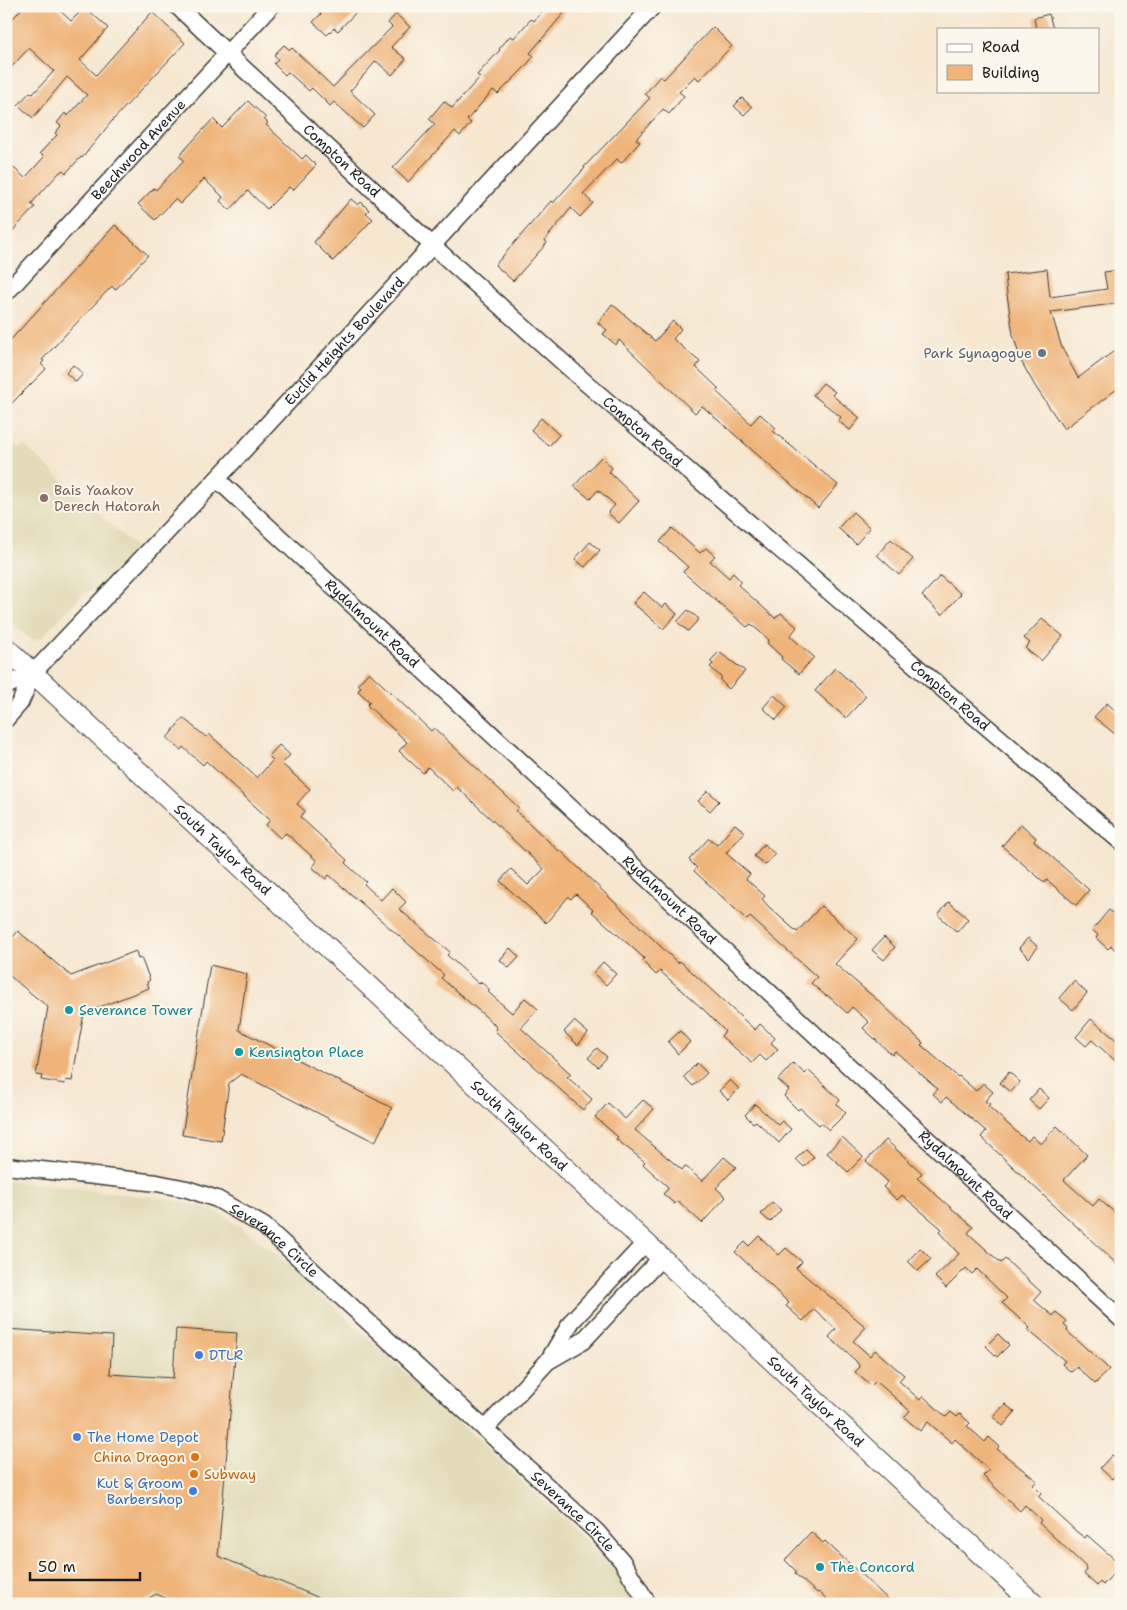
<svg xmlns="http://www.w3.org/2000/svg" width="1127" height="1610" font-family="'Shantell Sans',sans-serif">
  <rect width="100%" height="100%" fill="#fbf7ec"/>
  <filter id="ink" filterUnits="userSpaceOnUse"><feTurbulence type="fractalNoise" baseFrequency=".02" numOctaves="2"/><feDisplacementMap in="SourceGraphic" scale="10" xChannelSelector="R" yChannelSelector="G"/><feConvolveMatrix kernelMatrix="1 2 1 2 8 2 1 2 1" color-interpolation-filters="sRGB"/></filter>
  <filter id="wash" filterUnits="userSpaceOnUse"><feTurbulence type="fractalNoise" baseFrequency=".0096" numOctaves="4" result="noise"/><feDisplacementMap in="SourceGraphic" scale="20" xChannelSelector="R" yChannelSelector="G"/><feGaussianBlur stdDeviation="1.12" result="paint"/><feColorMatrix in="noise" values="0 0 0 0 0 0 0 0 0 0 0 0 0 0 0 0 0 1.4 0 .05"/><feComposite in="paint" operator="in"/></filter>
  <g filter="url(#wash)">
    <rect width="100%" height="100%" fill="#f6e7d1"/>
    <g fill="#e2dcba">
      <polygon points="6,436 19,448 23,444 136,548 98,589 85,592 42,637 35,640 29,638 6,618"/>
      <polygon points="6,1180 175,1200 214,1210 238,1225 284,1260 599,1552 612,1566 635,1604 6,1604"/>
    </g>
    <g id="blocks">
      <g fill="#efb479">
        <polygon points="24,6 55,6 71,21 85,7 108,28 80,60 96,75 152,12 185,43 112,121 82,158 81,157 66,173 63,170 59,173 31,204 35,207 6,238 6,161 25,178 44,157 40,153 57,135 55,133 61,126 57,123 65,113 68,116 87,95 67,77 33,118 18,105 30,92 33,94 54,71 29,48 6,73 6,26"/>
        <polygon points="313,6 362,6 338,31 334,28 327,35 313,22 321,14"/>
        <polygon points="547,6 570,6 530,53 534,56 523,69 498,94 493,90 467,120 471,123 460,136 455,131 408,182 393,168 435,124 429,119 444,101 452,108 480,77 477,75 500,50 499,49 510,36 514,38 531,19 534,21"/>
        <polygon points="396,14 410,27 391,47 406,59 392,75 376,61 350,91 375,115 363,128 334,102 330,106 312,88 309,91 288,72 285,75 274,64 278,59 274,55 284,45 290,50 292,48 333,87 392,27 388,23"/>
        <polygon points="1049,14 1053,29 1036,29 1034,18"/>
        <polygon points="713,27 732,46 699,80 695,76 679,92 684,96 669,114 663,109 636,139 640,142 621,163 617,159 583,194 593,203 580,217 571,208 545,240 547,243 513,281 495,265 551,201 553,203 585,168 584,167 650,98 645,94 660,76 664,79"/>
        <polygon points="742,98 752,107 744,115 734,106"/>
        <polygon points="248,101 266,118 264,119 268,123 266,125 302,159 306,155 316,165 293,190 289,187 267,209 248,191 230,210 220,201 223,197 204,179 180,204 175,199 155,220 138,204 154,188 156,190 184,160 179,156 213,119 222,128"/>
        <polygon points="351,199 358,205 361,202 369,210 366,213 373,219 333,261 314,242"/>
        <polygon points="115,225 148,255 115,290 112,286 65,335 42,360 44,361 41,364 46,369 6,409 6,345"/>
        <polygon points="1047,269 1050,297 1107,289 1104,272 1121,270 1121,303 1051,312 1062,348 1078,378 1121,346 1121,386 1064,429 1035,386 1021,361 1013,335 1007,294 1005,274"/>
        <polygon points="612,304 655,341 673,321 681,329 673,339 700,362 696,367 719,389 716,391 751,424 760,414 776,428 773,431 838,485 818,508 702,406 695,413 619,340 616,345 603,334 607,330 598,323"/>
        <polygon points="73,365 83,374 76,382 66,373"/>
        <polygon points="823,383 835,392 832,395 860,418 850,430 838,421 841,417 813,395"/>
        <polygon points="541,418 559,435 549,446 531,430"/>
        <polygon points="601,457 612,468 609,472 639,501 619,523 608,513 615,505 598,490 590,499 574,486"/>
        <polygon points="853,512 870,528 856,544 838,528"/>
        <polygon points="672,528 700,553 706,548 715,556 710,561 729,578 733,573 741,581 738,585 775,618 781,613 797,627 790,636 814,657 799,674 781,659 782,657 767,643 769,640 751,624 747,627 683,572 688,567 660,542"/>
        <polygon points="891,539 913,559 899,575 877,555"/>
        <polygon points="590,542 600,550 585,567 575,559"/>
        <polygon points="940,576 961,594 942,615 922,596"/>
        <polygon points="644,592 662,608 666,604 677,614 663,629 633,603"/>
        <polygon points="688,610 699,619 688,631 677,622"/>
        <polygon points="1042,619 1063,636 1041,661 1025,648 1030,643 1024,638"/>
        <polygon points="719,652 745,671 729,689 720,680 722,678 710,667 713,664 710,661"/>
        <polygon points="835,668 866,696 846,718 815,691"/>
        <polygon points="369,672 431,731 434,728 519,808 516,811 560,852 561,851 678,963 680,961 755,1030 760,1024 775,1038 771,1043 778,1049 766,1061 760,1055 752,1063 721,1036 725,1031 704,1010 660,971 656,975 642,961 644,958 591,911 593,910 576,894 571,899 568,897 546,923 535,913 500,881 511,869 528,885 544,869 457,787 453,791 428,767 423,773 399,751 407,742 367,705 370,702 358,691 361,687 358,684"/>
        <polygon points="774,695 787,707 776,720 763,708"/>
        <polygon points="1107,703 1121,716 1121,739 1094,717"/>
        <polygon points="183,718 206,737 209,734 257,778 273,760 269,756 279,745 290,755 282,764 310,789 297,804 305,811 300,817 347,860 345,863 366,882 364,884 381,900 392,888 406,902 399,909 450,952 447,955 479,984 481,982 490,990 488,992 512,1013 525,998 538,1009 521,1028 571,1074 567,1077 592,1099 583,1110 495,1031 497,1029 493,1023 441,978 444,975 329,875 326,879 312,867 316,863 316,860 286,833 280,838 266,825 270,820 206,761 203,765 183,747 181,750 167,738"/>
        <polygon points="708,791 719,801 710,811 698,801"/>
        <polygon points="735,824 745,832 726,853 750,874 746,879 765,896 762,899 769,907 797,932 821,906 858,939 835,964 882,1004 923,1043 921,1045 958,1077 959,1076 976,1091 983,1083 993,1092 985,1101 990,1104 988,1106 1021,1136 1028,1141 1032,1136 1041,1144 1057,1126 1087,1155 1064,1180 1093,1206 1099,1199 1121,1218 1121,1268 981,1137 986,1131 946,1097 942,1102 933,1094 938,1089 895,1051 892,1055 863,1028 869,1022 852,1007 847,1013 827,995 826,996 811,983 817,977 750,917 747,920 694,871 697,868 689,860 709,838 717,845"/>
        <polygon points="1021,824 1036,838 1034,841 1089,890 1076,905 1047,880 1045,883 1002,846"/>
        <polygon points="764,844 775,854 765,865 754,856"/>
        <polygon points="949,902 968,919 957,932 938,915"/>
        <polygon points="1109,910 1121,920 1121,955 1111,946 1108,949 1096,938 1098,935 1092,930"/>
        <polygon points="18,931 71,976 136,951 138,959 141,958 150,980 147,982 149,988 84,1013 72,1081 66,1080 65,1084 41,1080 42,1076 36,1075 48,1007 6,973 6,932 13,937"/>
        <polygon points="884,937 895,947 884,960 872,950"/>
        <polygon points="1028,938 1038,947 1029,958 1019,948"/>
        <polygon points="510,948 519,957 509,968 500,960"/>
        <polygon points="603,962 616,974 606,985 593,973"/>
        <polygon points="210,965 247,974 239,1030 392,1108 375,1142 241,1074 229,1083 221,1141 182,1135"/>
        <polygon points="1074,981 1087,993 1073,1010 1059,998"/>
        <polygon points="1091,1019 1121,1044 1121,1066 1092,1040 1086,1046 1076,1037"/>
        <polygon points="574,1021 588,1033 578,1045 564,1032"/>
        <polygon points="680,1031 690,1042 678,1054 668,1042"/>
        <polygon points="597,1048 607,1057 598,1067 588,1058"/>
        <polygon points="697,1063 707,1073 693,1086 684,1077"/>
        <polygon points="793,1063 805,1074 808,1070 840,1100 837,1104 846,1113 829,1130 821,1123 819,1125 800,1108 798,1110 784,1096 789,1090 778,1080"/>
        <polygon points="1009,1072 1020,1082 1011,1092 1000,1083"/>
        <polygon points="730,1080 739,1089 728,1100 719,1091"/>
        <polygon points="1039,1089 1049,1098 1039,1109 1029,1100"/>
        <polygon points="643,1100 654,1109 635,1130 682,1170 685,1166 702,1181 724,1157 736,1167 716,1188 726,1197 702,1223 678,1201 675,1204 663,1194 668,1189 667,1186 643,1164 645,1162 616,1139 618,1137 595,1117 608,1103 625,1119"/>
        <polygon points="755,1104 778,1125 782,1121 791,1129 779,1143 756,1121 753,1123 745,1115"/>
        <polygon points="842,1137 863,1157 848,1172 827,1153"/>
        <polygon points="886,1140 922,1173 917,1178 973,1227 968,1233 1001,1263 1005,1259 1041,1292 1034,1300 1053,1316 1056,1312 1067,1321 1064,1325 1068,1329 1067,1331 1109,1369 1095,1384 1077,1367 1071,1372 1062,1364 1065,1361 1028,1330 1030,1328 1002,1303 1007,1298 977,1269 972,1274 966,1268 946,1288 935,1277 959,1254 939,1232 942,1229 902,1195 897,1200 883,1187 888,1182 866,1161"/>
        <polygon points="806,1149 814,1157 804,1167 796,1159"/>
        <polygon points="772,1202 781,1210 770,1222 761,1214"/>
        <polygon points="759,1236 779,1255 786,1248 802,1262 796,1268 866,1327 853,1341 870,1356 875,1350 904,1375 899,1381 920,1400 923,1396 946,1417 951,1412 957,1417 960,1414 970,1423 967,1426 985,1442 989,1437 999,1446 997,1449 1037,1481 1033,1485 1041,1493 1038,1496 1077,1532 1085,1538 1087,1535 1121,1565 1103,1585 1100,1582 1097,1586 1084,1574 1087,1570 1086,1567 1039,1523 1041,1520 1025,1505 1020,1511 983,1476 989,1470 955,1439 952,1443 928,1422 920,1431 904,1417 910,1411 876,1381 871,1386 855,1372 860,1367 856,1361 829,1337 836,1329 814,1309 803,1321 786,1306 789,1303 735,1252 745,1242 749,1246"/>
        <polygon points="920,1248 931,1259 918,1271 908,1261"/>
        <polygon points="6,1329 112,1336 110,1374 173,1378 176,1329 237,1333 218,1556 334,1604 180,1604 156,1594 140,1604 6,1604"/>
        <polygon points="998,1334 1009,1345 997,1357 986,1346"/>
        <polygon points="1005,1404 1015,1412 1003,1426 993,1417"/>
        <polygon points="1112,1455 1121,1463 1121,1469 1112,1479 1100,1468"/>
        <polygon points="811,1532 823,1543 825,1541 893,1604 832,1604 820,1593 816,1592 795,1574 796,1571 785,1560"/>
      </g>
    </g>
  </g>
  <g filter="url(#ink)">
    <use href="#blocks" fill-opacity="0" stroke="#3d3a37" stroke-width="1"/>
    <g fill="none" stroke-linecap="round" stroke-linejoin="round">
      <defs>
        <g id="minor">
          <path id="s1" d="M177,6L433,246L586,383L1121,842"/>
          <path id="s2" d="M6,293L271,6"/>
          <path id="s3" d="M217,479L1121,1319"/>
          <polyline points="6,686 33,673"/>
          <path id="s4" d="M6,719L20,703L33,673L217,479L653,6"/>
          <path id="s5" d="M6,1166L157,1183L187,1189L217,1199L264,1226L597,1532L622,1561L648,1604"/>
          <polyline points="550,1360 583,1341 662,1257"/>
          <polyline points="485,1429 548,1361 572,1321 646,1242"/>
        </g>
        <g id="major">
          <path id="s6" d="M6,648L1034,1604"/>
        </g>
      </defs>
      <use href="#minor" stroke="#3d3a37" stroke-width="19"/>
      <use href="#major" stroke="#3d3a37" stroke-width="22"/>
      <use href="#minor" stroke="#fff" stroke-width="16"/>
      <use href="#major" stroke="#fff" stroke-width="20"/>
    </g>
  </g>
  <circle fill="#6b7280" stroke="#fbf7ec" stroke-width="2" cx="1042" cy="353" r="5"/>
  <circle fill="#8d6e63" stroke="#fbf7ec" stroke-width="2" cx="44" cy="498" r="5"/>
  <g fill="#0f9aa8" stroke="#fbf7ec" stroke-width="2">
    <circle cx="69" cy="1010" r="5"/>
    <circle cx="239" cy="1052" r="5"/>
    <circle cx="820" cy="1567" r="5"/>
  </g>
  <g fill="#3f7fe0" stroke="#fbf7ec" stroke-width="2">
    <circle cx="199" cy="1355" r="5"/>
    <circle cx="77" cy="1437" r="5"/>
    <circle cx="193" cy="1491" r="5"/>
  </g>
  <g fill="#e8710a" stroke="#fbf7ec" stroke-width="2">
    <circle cx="195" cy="1457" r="5"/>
    <circle cx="194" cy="1474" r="5"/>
  </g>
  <g text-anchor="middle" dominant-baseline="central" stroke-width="4" stroke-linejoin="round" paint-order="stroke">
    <g font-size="14" fill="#1c1c1c" stroke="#fbf7ec">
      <text stroke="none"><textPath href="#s2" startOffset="195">Beechwood Avenue</textPath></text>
      <text stroke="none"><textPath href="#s1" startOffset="226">Compton Road</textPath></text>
      <text stroke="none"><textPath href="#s4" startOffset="509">Euclid Heights Boulevard</textPath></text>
      <text stroke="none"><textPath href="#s1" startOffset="631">Compton Road</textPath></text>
      <text stroke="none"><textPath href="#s3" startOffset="212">Rydalmount Road</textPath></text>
      <text stroke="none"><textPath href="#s1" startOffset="1036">Compton Road</textPath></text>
      <text stroke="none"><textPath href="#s6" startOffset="296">South Taylor Road</textPath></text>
      <text stroke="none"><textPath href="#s3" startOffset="618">Rydalmount Road</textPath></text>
      <text stroke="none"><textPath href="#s6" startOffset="701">South Taylor Road</textPath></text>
      <text stroke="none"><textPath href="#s3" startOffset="1022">Rydalmount Road</textPath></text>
      <text stroke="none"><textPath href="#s5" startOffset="285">Severance Circle</textPath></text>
      <text stroke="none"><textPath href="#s6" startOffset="1106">South Taylor Road</textPath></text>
      <text stroke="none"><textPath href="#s5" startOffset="689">Severance Circle</textPath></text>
    </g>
    <g font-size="14" fill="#5b616d" stroke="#fbf7ec" text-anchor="end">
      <text x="1032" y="353">Park Synagogue</text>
    </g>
    <g font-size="14" fill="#785e54" stroke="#fbf7ec" text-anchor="start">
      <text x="54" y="490">Bais Yaakov<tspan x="54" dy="16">Derech Hatorah</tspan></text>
    </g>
    <g font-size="14" fill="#0d838f" stroke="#fbf7ec" text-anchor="start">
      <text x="79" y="1010">Severance Tower</text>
      <text x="249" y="1052">Kensington Place</text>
      <text x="830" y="1567">The Concord</text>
    </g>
    <g font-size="14" fill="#366cbe" stroke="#fbf7ec" text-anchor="start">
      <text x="209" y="1355">DTLR</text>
      <text x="87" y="1437">The Home Depot</text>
      <text x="183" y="1483" text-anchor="end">Kut &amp; Groom<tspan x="183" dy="16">Barbershop</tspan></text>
    </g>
    <g font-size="14" fill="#c56008" stroke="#fbf7ec" text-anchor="end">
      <text x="185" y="1457">China Dragon</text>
      <text x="204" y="1474" text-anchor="start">Subway</text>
    </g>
  </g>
  <rect width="1127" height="1610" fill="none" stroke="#fbf7ec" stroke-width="25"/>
  <rect x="937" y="28" width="162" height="65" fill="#fbf7ec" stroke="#a29f99"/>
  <rect x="947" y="44" width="25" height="8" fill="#ffffff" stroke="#a29f99"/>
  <text x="982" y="52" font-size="15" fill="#1c1c1c">Road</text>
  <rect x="947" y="65" width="25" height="15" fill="#efb479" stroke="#a29f99"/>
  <text x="982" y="78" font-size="15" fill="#1c1c1c">Building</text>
  <path d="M30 1572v8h110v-8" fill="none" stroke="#1c1c1c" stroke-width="2.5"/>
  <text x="38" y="1572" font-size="15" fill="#1c1c1c" stroke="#fbf7ec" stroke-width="4" paint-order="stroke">50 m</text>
</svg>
